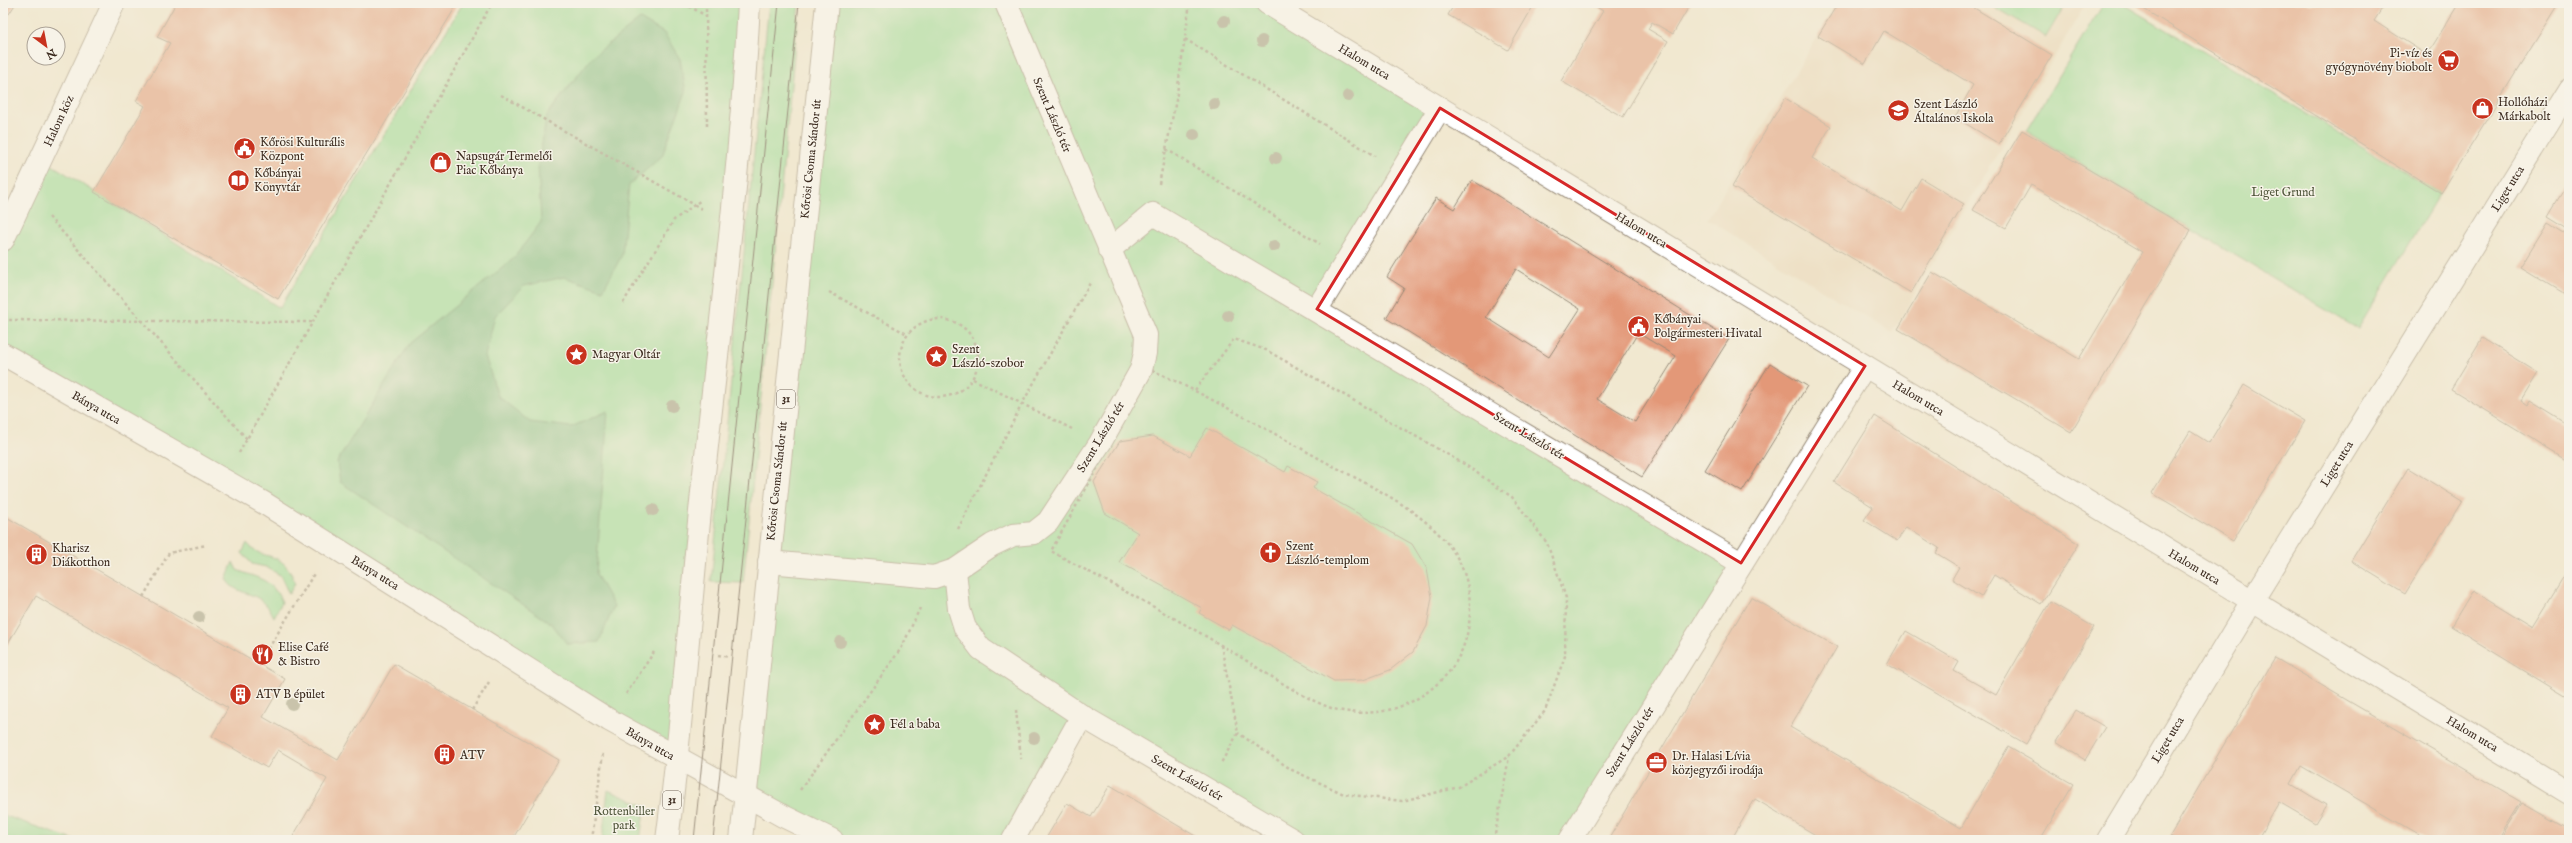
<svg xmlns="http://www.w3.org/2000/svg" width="2572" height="843" font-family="'IM FELL English',serif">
  <rect width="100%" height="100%" fill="#f7f3e8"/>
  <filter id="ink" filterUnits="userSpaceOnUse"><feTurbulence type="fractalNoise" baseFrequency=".025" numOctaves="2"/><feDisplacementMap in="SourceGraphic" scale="8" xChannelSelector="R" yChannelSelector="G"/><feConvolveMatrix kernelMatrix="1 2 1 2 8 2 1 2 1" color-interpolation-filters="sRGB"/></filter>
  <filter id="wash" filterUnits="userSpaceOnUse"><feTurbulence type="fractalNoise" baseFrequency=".012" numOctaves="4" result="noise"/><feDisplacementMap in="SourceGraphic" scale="16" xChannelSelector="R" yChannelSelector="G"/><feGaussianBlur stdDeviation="0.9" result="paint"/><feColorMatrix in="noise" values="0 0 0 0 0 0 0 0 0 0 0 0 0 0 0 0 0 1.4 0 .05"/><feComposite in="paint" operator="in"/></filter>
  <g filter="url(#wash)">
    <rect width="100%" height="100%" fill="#f1e8d0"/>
    <polygon fill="#ebd8ba" points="1838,3 2086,3 1892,333 1707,219"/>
    <g fill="#94dd97" stroke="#68845a">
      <polygon points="463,3 749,3 678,759 3,354 3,240 41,158 280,308"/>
      <polygon points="769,3 799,3 743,583 711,582"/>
      <polygon points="827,3 1267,3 1440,108 1317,309 1741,563 1570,840 1293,840 1082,716 1013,840 832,840 746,795"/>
      <polygon points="1988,3 2066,3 2046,37"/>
      <polygon points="2103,3 2122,3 2440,193 2358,329 2026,131"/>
      <path d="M247,543C263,564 282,546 295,583L289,594L280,575L266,567L252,564L242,553Z"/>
      <path d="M233,562L237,570C259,579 271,578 282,602L274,617C270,609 266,603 258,598C247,592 232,591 226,579Z"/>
      <polygon points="608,790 645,806 640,840 602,840"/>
      <polygon points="3,815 74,840 3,840"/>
    </g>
    <polygon fill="#77bc80" stroke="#59734f" points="640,19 664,33 680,59 686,92 662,156 629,185 622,255 603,290 564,277 524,286 495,316 485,356 498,396 530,422 571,427 608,411 596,574 614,606 599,642 567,644 552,624 340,482 337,462 410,343 513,259 541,222 538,165 547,115 592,57"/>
    <g id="blocks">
      <g fill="#e39878" fill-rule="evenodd">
        <polygon points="3,3 16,3 9,14 3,11"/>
        <polygon points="176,3 458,3 278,299 94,192 145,106 136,101 170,43 157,37"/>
        <polygon points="1455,3 1535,3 1508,50 1448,15"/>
        <polygon points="1590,3 1691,3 1673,34 1652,22 1648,29 1668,41 1623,117 1561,81 1603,11"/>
        <polygon points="1838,3 1966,3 2052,55 1999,144 1955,117 1973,85 1884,31 1865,64 1818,36"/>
        <polygon points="2134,3 2377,3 2383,7 2374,21 2427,55 2459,3 2559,3 2441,193"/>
        <polygon points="1785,98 1831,126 1812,158 1902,211 1921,178 1964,204 1911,293 1732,187"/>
        <polygon points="2022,130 2191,230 2071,432 1898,329 1932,272 2079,359 2143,252 2031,185 2006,228 1973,210"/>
        <path d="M1472,180L1729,339L1642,477L1386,318L1404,288L1387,277L1411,238L1436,198L1454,209ZM1516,269L1580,309L1549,357L1486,317ZM1638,333L1676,356L1635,422L1597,399Z"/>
        <polygon points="2569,181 2569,229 2548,216"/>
        <polygon points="2548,222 2569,235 2569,297 2520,267"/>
        <polygon points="2482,338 2538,373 2521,401 2528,406 2530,402 2569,426 2569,461 2451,389"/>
        <polygon points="1770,363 1807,386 1742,492 1705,470"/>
        <polygon points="2244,385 2305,421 2233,541 2152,493 2190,431 2209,443"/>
        <polygon points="1875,416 2079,544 2041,604 1994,575 1981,597 1952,579 1959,567 1936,553 1939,548 1906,527 1897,541 1864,520 1873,507 1834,482"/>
        <polygon points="1207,428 1285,472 1288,466 1317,482 1313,488 1412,544 1427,569 1432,597 1427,626 1413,652 1390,670 1363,680 1334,681 1232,625 1229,630 1199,613 1202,608 1119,562 1138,533 1105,513 1094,482 1120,441 1153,436 1190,456"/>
        <polygon points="2408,468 2462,501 2405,594 2351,561"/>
        <polygon points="3,515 285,679 263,717 338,760 394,664 559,760 512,840 297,840 292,838 327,779 278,750 267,768 212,736 228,708 36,596 3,652"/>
        <polygon points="2569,569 2567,697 2451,626 2473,590 2533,627"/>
        <polygon points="1751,597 1837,647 1790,727 1961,828 2008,747 2073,784 2040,840 1824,840 1755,799 1731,840 1608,840"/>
        <polygon points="2050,602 2094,627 2026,744 1887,664 1906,631 1959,662 1954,671 1996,695"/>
        <polygon points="2275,658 2521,802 2498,840 2428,840 2301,766 2291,784 2326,805 2315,823 2279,802 2257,840 2177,840 2170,836"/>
        <polygon points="2076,710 2105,727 2085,760 2056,742"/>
        <polygon points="1110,785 1202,840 1045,840 1067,803 1091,817"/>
        <polygon points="2522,803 2569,830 2569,840 2500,840"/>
      </g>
    </g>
  </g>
  <g filter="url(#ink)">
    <use href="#blocks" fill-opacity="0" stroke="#968977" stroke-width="1"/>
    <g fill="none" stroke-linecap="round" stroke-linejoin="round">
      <defs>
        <g id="minor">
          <polyline points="1267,3 2569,793"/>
          <polyline points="3,240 114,3"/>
          <polyline points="1109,250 1153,214 1741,563"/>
          <polyline points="1317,309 1440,108"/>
          <polyline points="3,354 264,503 609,720 783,816 832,840"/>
          <polyline points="769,562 934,577 955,570 992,545 1013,535 1034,533 1048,522 1100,443 1141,370 1145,353 1146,335 1006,3"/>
          <polyline points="955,570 959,609 965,628 981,649 1082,716 1293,840"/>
          <polyline points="1013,840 1082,716"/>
          <polyline points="1570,840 1865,366"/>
          <polyline points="2108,840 2252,601 2569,90"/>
        </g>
        <g id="major">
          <path d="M667,840C683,721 690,602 703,483C720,323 741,163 749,3"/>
          <polyline points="741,840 827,3"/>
        </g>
      </defs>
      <use href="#minor" stroke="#968977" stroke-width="24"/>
      <use href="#major" stroke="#968977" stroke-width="24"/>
      <g stroke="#968977" stroke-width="2.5" stroke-dasharray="3 3" stroke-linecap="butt">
        <polyline points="684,3 706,16"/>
        <polyline points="706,3 707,126"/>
        <polyline points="1185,39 1375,156"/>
        <polyline points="501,95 702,209"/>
        <polyline points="1166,149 1320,244"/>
        <polyline points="1159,184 1176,100 1190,3"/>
        <polyline points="49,217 247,439"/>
        <polyline points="829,292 907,334"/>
        <polyline points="623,303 674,220 701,200"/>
        <circle cx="939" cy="358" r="39"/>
        <polyline points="3,320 312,322"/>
        <path d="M1152,370C1210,397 1266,429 1322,460C1364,483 1415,505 1447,543C1477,578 1478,637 1448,673C1420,704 1385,718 1343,711C1311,706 1254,664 1224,647C1167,613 1109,583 1051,551Z"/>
        <polyline points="973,379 1072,429"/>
        <polyline points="1195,390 1234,339 1266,350 1464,464 1512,497 1547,543 1566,598 1565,656 1545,711 1509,756 1459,787 1402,801 1344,794 1292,770 1238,733"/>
        <polyline points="239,453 492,3"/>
        <polyline points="958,529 1022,404 1090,283"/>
        <polyline points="143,597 169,553 206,545"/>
        <polyline points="1221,645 1238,733 1221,763"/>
        <polyline points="718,655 729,657"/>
        <polyline points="259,664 315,572"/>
        <polyline points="626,694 654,652"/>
        <polyline points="472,710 489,682"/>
        <polyline points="1016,710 1021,759"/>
        <polyline points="800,790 902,647 920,608"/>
        <polyline points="591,840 603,753"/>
        <polyline points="1494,840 1509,757"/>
      </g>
      <use href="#minor" stroke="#fff" stroke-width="22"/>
      <use href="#major" stroke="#fff" stroke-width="22"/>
      <g stroke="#3b2a1e" stroke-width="1">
        <polyline points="694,840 779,3"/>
        <polyline points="713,840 799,3"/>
      </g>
    </g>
    <g fill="#99987f">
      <circle cx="1224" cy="21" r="6"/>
      <circle cx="1262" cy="41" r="6"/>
      <circle cx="1348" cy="96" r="6"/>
      <circle cx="1214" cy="104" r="6"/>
      <circle cx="1194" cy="135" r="6"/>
      <circle cx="1276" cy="158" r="6"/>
      <circle cx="1274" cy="246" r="6"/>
      <circle cx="1228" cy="316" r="6"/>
      <circle cx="672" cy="406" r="6"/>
      <circle cx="653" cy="510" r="6"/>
      <circle cx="199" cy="617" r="6"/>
      <circle cx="840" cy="642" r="6"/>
      <circle cx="292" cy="704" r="6"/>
      <circle cx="1034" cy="738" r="6"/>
    </g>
  </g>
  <path d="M0 0H2572V843H0ZM1440,108L1865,366L1741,563L1317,309Z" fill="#f1e8d0" fill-opacity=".55" fill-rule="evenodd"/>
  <path fill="none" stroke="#d62828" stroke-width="3" stroke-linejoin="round" d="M1440,108L1865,366L1741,563L1317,309Z"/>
  <defs>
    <symbol id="supermarket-disc" viewBox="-11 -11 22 22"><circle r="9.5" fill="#c8321e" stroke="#f7f3e8"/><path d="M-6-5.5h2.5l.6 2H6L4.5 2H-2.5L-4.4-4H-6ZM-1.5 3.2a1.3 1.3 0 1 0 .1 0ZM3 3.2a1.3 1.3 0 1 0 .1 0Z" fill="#fff"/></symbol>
    <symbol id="shop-disc" viewBox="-11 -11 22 22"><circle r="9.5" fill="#c8321e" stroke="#f7f3e8"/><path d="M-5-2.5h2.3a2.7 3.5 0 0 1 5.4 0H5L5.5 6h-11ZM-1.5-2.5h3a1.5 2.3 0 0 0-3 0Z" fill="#fff"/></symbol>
    <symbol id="school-disc" viewBox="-11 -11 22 22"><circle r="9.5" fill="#c8321e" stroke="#f7f3e8"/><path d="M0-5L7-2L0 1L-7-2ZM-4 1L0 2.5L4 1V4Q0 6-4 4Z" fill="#fff"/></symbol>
    <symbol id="civic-disc" viewBox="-11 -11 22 22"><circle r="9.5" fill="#c8321e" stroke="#f7f3e8"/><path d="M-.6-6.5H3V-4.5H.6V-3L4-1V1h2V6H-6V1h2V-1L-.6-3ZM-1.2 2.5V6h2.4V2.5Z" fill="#fff"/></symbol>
    <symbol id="library-disc" viewBox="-11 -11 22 22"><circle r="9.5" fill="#c8321e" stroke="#f7f3e8"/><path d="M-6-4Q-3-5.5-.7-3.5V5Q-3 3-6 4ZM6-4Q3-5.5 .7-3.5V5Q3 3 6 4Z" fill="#fff"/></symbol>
    <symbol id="sight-disc" viewBox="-11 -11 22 22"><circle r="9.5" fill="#c8321e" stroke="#f7f3e8"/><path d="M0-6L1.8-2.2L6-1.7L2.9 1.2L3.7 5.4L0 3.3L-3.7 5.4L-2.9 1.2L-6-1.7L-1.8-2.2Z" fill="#fff"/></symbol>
    <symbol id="church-disc" viewBox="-11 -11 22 22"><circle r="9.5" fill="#c8321e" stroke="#f7f3e8"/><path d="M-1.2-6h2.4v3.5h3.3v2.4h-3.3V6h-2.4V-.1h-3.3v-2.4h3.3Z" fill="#fff"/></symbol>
    <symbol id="building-disc" viewBox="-11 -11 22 22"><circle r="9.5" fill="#c8321e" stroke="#f7f3e8"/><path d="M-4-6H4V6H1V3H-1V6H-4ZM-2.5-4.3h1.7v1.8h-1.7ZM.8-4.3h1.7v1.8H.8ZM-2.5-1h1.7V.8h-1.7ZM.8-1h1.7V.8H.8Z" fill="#fff"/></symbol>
    <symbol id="restaurant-disc" viewBox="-11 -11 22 22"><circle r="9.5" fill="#c8321e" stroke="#f7f3e8"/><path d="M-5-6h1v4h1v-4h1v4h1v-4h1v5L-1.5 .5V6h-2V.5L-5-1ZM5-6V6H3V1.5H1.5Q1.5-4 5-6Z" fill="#fff"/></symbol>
    <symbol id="office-disc" viewBox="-11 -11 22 22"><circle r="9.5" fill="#c8321e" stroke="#f7f3e8"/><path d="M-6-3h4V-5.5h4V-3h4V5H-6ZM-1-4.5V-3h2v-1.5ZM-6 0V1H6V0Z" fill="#fff"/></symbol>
  </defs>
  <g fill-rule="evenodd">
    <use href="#supermarket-disc" x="2436" y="48" width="25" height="25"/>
    <use href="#shop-disc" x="2470" y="96" width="25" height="25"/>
    <use href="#school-disc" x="1886" y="98" width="25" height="25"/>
    <use href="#civic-disc" x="232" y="136" width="25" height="25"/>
    <use href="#shop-disc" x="428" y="150" width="25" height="25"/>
    <use href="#library-disc" x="226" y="168" width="25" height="25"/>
    <use href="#civic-disc" x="1626" y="314" width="25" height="25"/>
    <use href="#sight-disc" x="564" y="342" width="25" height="25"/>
    <use href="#sight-disc" x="924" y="344" width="25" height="25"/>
    <use href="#church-disc" x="1258" y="540" width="25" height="25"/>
    <use href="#building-disc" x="24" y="542" width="25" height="25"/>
    <use href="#restaurant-disc" x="250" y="642" width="25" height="25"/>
    <use href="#building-disc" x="228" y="682" width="25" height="25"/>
    <use href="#sight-disc" x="862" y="712" width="25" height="25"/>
    <use href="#building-disc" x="432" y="742" width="25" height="25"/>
    <use href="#office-disc" x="1644" y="750" width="25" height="25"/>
  </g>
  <g text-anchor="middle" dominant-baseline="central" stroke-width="3" stroke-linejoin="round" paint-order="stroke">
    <g fill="#f7f3e8" stroke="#73665b" stroke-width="1">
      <rect x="777" y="390" width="18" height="18" rx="3"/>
      <rect x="663" y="791" width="18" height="18" rx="3"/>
    </g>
    <g font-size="11" font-weight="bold" fill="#3b2a1e">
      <text x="786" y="399">31</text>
      <text x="672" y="800">31</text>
    </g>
    <g font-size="12" fill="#3b2a1e" stroke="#f7f3e8" text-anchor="start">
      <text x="2432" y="53" text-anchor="end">Pi-víz és<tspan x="2432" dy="14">gyógynövény biobolt</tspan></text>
      <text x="2498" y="102">Hollóházi<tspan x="2498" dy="14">Márkabolt</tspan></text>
      <text x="1914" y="104">Szent László<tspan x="1914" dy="14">Általános Iskola</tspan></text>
      <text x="260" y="142">Kőrösi Kulturális<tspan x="260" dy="14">Központ</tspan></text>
      <text x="456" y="156">Napsugár Termelői<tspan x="456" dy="14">Piac Kőbánya</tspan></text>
      <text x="254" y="173">Kőbányai<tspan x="254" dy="14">Könyvtár</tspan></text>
      <text x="1654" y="319">Kőbányai<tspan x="1654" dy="14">Polgármesteri Hivatal</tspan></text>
      <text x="952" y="349">Szent<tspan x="952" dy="14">László-szobor</tspan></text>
      <text x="592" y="354">Magyar Oltár</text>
      <text x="1286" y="546">Szent<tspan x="1286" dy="14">László-templom</tspan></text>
      <text x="52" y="548">Kharisz<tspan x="52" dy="14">Diákotthon</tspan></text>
      <text x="278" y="647">Elise Café<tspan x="278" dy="14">&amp; Bistro</tspan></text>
      <text x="256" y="694">ATV B épület</text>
      <text x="890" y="724">Fél a baba</text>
      <text x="460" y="755">ATV</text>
      <text x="1672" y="756">Dr. Halasi Lívia<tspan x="1672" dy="14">közjegyzői irodája</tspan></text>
    </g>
    <g font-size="12" fill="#3b2a1e" stroke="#f7f3e8">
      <text transform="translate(1364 62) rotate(31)">Halom utca</text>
      <text transform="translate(1052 115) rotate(67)">Szent László tér</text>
      <text transform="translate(59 121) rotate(-65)">Halom köz</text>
      <text transform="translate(811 159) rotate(-84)">Kőrösi Csoma Sándor út</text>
      <text transform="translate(2508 189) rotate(-58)">Liget utca</text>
      <text transform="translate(1641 230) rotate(31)">Halom utca</text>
      <text transform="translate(1918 398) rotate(31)">Halom utca</text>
      <text transform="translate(96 408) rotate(30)">Bánya utca</text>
      <text transform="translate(1529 436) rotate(31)">Szent László tér</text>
      <text transform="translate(1101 437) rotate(-59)">Szent László tér</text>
      <text transform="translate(2337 464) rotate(-58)">Liget utca</text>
      <text transform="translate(777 481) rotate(-84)">Kőrösi Csoma Sándor út</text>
      <text transform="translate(2194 567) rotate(31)">Halom utca</text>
      <text transform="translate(375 573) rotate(32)">Bánya utca</text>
      <text transform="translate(2472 734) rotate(31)">Halom utca</text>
      <text transform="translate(2168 740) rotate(-59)">Liget utca</text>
      <text transform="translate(1630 742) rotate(-58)">Szent László tér</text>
      <text transform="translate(650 744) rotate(30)">Bánya utca</text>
      <text transform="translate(1187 778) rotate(30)">Szent László tér</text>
    </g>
    <g font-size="12" fill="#51573c" stroke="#f7f3e8">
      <text x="2283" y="192">Liget Grund</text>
      <text x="624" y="811">Rottenbiller<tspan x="624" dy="14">park</tspan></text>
    </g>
  </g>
  <rect width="2572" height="843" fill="none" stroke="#f7f3e8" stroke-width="16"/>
  <g transform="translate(46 46) rotate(148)"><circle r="19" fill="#f7f3e8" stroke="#aca397"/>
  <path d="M0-3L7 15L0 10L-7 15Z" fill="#c8321e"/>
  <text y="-6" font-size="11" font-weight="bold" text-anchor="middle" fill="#3b2a1e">N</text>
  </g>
</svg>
